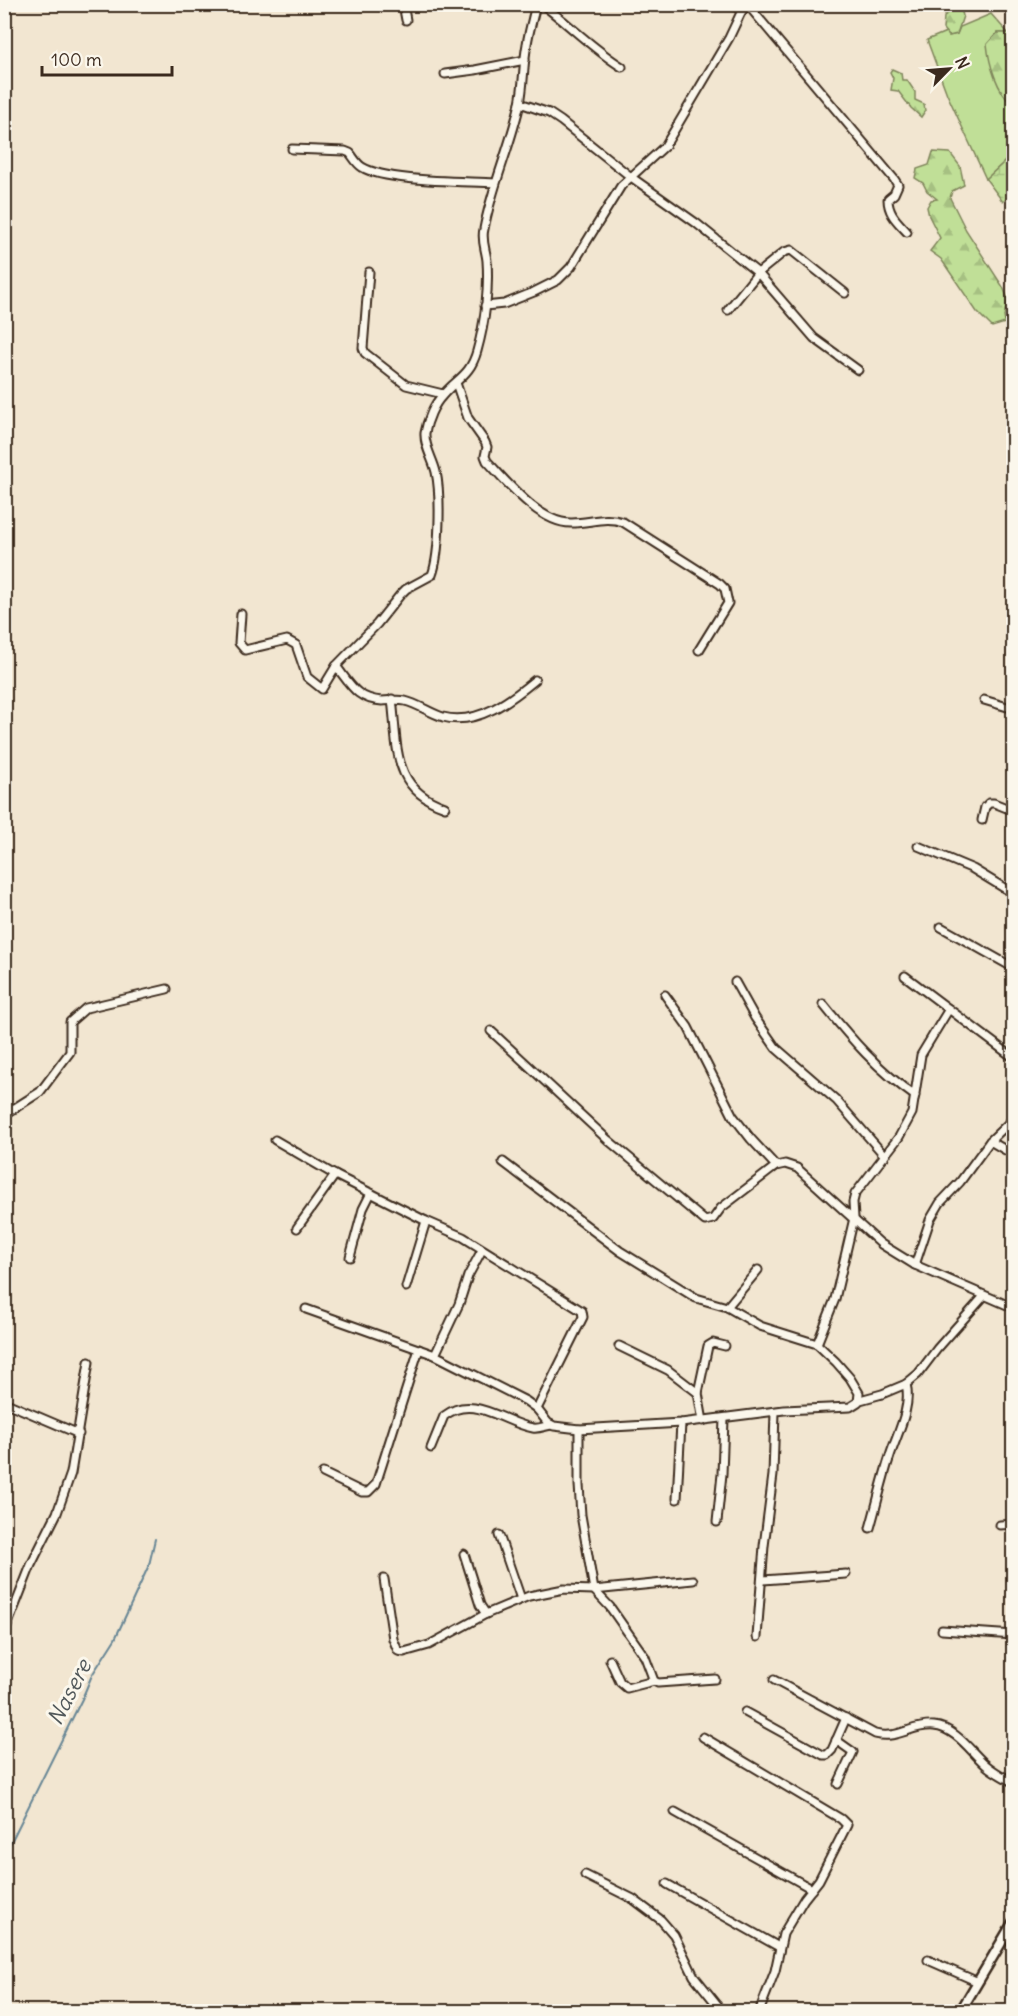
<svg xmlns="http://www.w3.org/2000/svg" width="1018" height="2016" font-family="Delius,sans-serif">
  <defs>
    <pattern id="forest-firs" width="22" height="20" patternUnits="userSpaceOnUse" patternTransform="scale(1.5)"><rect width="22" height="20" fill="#c0df97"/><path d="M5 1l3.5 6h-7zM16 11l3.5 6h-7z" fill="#a6c082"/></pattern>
    <pattern id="wetland-marsh" width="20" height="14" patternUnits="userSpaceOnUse" patternTransform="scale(1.5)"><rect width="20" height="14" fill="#c0df97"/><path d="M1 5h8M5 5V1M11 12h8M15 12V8" fill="none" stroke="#a6c082"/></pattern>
  </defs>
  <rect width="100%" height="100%" fill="#f2e6d1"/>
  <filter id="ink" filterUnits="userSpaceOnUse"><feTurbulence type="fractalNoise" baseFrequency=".0167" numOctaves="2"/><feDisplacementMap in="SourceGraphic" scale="12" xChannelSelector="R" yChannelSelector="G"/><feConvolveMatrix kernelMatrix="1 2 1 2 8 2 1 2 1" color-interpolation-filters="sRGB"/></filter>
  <g filter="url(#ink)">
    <polygon fill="#c0df97" stroke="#7e845a" stroke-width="1.5" points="991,14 1008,33 997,33 1011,104 1013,105 1013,154 986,179 947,94 927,40 946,32 949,36 957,34 960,27"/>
    <g fill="url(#forest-firs)" stroke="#7e845a" stroke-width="1.5">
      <polygon points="953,7 962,12 963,16 957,34 949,36 943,29 944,17"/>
      <path d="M997,33H1008L1013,44V105C997,92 989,64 987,44Z"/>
      <polygon points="892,69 901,73 902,80 907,80 915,92 915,100 924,104 925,111 921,117 911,108 898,91 891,90 893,78 890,72"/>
      <polygon points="933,152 950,153 960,166 964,185 952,191 950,198 966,230 1003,287 1008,299 1004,316 1005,323 992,327 977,312 941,259 930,251 940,238 929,216 927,207 931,200 937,199 927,191 923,183 915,178 917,169 929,165"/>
    </g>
    <polygon fill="url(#wetland-marsh)" stroke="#7e845a" stroke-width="1.5" points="1013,154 1013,185 1009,190 1012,194 1003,202 986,179"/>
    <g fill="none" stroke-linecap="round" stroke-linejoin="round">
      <polyline stroke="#678695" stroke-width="2" points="4,1856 82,1699 92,1675 115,1639 149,1565 155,1539"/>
      <defs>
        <g id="minor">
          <polyline points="403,4 406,20"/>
          <path d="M542,4C570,25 593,49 622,67"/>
          <polyline points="732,4 742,11"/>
          <path d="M747,4L894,179L898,185L894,194L888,199C888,214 898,222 907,232"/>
          <polyline points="445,74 475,70 525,60"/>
          <polyline points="520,103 549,113 561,121 631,177 696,223 758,273 784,252 791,250 845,293"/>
          <path d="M292,149L345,151L350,153C354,158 356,163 362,167C386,182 464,181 495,183"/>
          <polyline points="369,272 363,348 365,353 406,385 443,394"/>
          <polyline points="485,306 504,304 534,292 558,280 571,267 621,186 665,146 729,38 745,4"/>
          <polyline points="728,310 758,273 814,338 858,370"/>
          <path d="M456,383L468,418L485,442L487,447L485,456L487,461C507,482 540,524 572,523C590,523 605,516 623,522L720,584L725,589L728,603L699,650"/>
          <path d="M241,614L239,643L245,650L287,640L296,645L307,677L322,689L336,666L377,624L400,595L406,589L432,575C440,554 441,495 436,472C433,459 424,446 425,433C427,421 434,404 442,396C457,378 470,376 477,351C485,323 489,289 487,261C486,250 481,240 484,229C492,186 511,145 520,103C524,84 523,64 527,44C529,31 533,18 536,4"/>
          <path d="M336,666C351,685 356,699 382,701C390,701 397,699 405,701C418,704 430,713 443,717C477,726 511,700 535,680"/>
          <path d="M392,699C398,746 391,789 445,807"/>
          <polyline points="984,700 1014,709"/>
          <polyline points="982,820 985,807 989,803 994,803 1014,811"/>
          <polyline points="918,846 973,869 1014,894"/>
          <polyline points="941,927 1014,968"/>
          <polyline points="905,976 1014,1058"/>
          <polyline points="735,982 755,1018 776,1048 836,1100 885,1156"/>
          <polyline points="665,995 688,1027 733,1116 751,1139 776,1166"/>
          <path d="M823,1004C851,1039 878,1070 915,1096"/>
          <polyline points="491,1031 608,1140 705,1221 713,1219 721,1208 776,1166 785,1164 797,1168 881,1244 915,1265 1014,1308"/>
          <polyline points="4,1115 40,1092 70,1052 70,1022 86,1008 167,989"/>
          <polyline points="275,1140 335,1175 426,1221 463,1237 582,1311 583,1317 537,1409"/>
          <polyline points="990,1141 1014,1155"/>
          <polyline points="297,1228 335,1175"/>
          <polyline points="350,1257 363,1209 371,1193"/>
          <polyline points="915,1265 930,1220 940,1203 960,1182 990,1141 1014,1118"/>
          <polyline points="406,1287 426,1221"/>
          <polyline points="727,1307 758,1270"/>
          <polyline points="306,1309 435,1355 526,1401 537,1409 548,1423 554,1426 579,1429 681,1423 784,1410 850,1407 858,1402 859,1393 850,1378 836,1362 817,1344 760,1326 727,1307 696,1298 620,1251 503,1162"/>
          <polyline points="817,1344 835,1299 854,1218 853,1202 855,1194 899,1137 912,1113 921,1055 949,1009"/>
          <polyline points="619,1346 668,1370 698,1393"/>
          <polyline points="435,1355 459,1304 468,1276 482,1250"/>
          <polyline points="860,1400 882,1394 906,1384 918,1374 937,1349 984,1296"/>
          <polyline points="4,1402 79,1434"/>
          <polyline points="703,1421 698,1393 708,1346 713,1343 725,1346"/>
          <polyline points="579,1429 579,1485 581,1515 594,1590 610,1607 645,1657 654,1681 658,1683 715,1679"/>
          <path d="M431,1448L444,1416C473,1393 504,1423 533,1428C539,1429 545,1426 551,1425"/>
          <polyline points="323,1473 362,1492 368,1492 376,1484 419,1349"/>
          <polyline points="677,1499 681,1423"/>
          <polyline points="717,1522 722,1474 724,1419"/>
          <polyline points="1000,1525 1014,1524"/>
          <path d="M870,1528C877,1504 882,1480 890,1456C897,1434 912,1407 906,1384"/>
          <polyline points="499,1535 521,1599"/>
          <polyline points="464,1554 480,1605 486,1614"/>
          <polyline points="384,1579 393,1639 398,1651 404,1652 429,1645 486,1614 529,1596 564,1589 594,1590 693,1580"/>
          <polyline points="763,1580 846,1574"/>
          <polyline points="942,1630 1014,1635"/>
          <polyline points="4,1634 31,1565 57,1513 71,1473 89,1362"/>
          <polyline points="757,1637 764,1546 773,1475 775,1412"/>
          <polyline points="610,1660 620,1682 627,1688 654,1681"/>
          <path d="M774,1680L875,1734C898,1740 912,1724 934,1726C956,1728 971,1752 986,1765C994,1772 1004,1777 1014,1783"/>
          <polyline points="745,1712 823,1755 827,1755 832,1750 846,1718"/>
          <polyline points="703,1737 841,1819 847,1825 819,1880 804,1899 783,1934 775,1971 759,2012"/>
          <polyline points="836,1740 853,1752 838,1784"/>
          <polyline points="675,1812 812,1889"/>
          <polyline points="585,1875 633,1899 661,1920 674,1935 694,1976 723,2012"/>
          <polyline points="667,1884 779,1947"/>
          <polyline points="928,1960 976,1981"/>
        </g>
        <polyline id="tertiary" points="960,2012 1014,1921"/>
      </defs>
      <use href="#minor" stroke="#3b2a1e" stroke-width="11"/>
      <use href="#tertiary" stroke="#3b2a1e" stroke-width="13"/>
      <use href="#minor" stroke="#fbf7ec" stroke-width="7"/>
      <use href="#tertiary" stroke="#fbf7ec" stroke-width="8"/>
    </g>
  </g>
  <g text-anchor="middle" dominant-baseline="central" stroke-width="6" stroke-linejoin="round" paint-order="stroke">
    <g font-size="22" font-style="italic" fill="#51585a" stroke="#fbf7ec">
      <text transform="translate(69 1692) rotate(-63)">Nasere</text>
    </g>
  </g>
  <rect width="1018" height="2016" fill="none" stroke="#fbf7ec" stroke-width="24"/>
  <rect x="12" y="12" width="994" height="1992" fill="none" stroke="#3b2a1e" stroke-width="2" filter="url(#ink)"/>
  <g transform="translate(949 69) rotate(65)" stroke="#fbf7ec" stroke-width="4.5" paint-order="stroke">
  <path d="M0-4.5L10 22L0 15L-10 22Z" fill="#3b2a1e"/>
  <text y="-9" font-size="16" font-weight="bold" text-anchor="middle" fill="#3b2a1e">N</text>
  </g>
  <path d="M42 66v9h130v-9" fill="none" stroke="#3b2a1e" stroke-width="3"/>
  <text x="51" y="66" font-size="18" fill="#3b2a1e" stroke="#fbf7ec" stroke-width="4.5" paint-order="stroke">100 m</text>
</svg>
